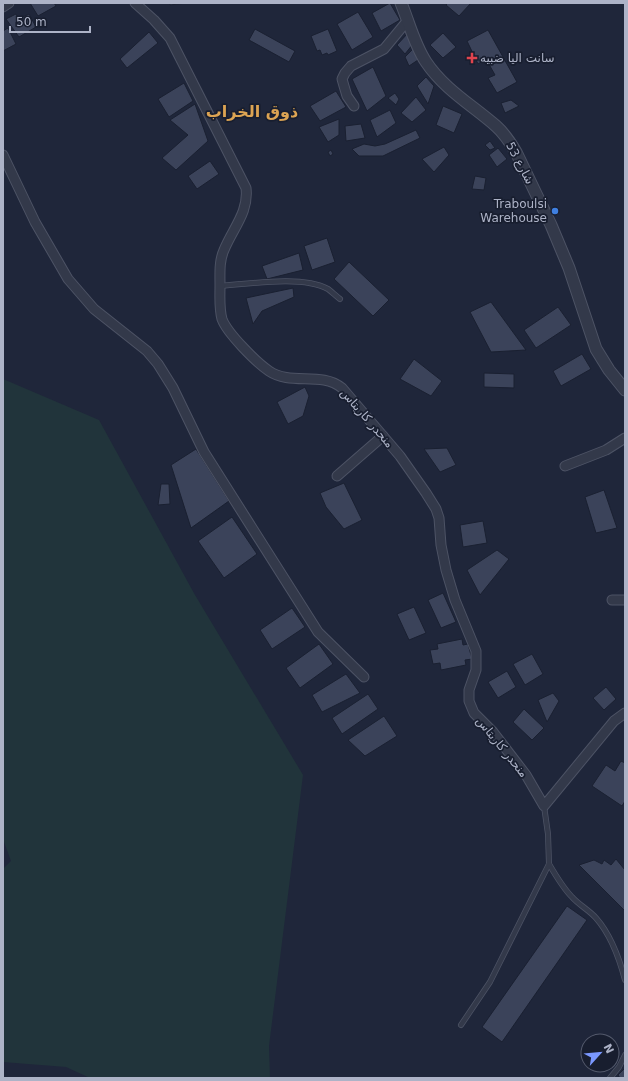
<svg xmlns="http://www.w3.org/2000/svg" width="628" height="1081" font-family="'DejaVu Sans','Noto Naskh Arabic',sans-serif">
  <rect width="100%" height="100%" fill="#1f263a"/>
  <polygon fill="#21343b" points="3,379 99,420 195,595 303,775 269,1046 270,1078 90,1078 66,1067 3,1062 3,869 11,861 3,839"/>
  <g fill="#3b435a" stroke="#1a2031">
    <polygon points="30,3 54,3 56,6 38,16"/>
    <polygon points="170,3 186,3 170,5"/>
    <polygon points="390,3 400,20 381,31 372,13"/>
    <polygon points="448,3 471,3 459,16 446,5"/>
    <polygon points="358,12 373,37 352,50 337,24"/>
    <polygon points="16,14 19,19 29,14 36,27 19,37 6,19"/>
    <polygon points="8,28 16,44 3,51 3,31"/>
    <polygon points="255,29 295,51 289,62 249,40"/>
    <polygon points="328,29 337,51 328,55 327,53 322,55 320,50 317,51 311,36"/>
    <polygon points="488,30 517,82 497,93 488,78 495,75 486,59 478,64 467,41"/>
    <polygon points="149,32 158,43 127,68 120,59"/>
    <polygon points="408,33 413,44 405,54 397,45"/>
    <polygon points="443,33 456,47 443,58 430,45"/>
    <polygon points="414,48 421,58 409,66 405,57"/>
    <polygon points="373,67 386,96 367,111 352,79"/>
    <polygon points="426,77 434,86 428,104 417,86"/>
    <polygon points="184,83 193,101 169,117 158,99"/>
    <polygon points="336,91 346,107 320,121 310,106"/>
    <polygon points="395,93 399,99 396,105 388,98"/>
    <polygon points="416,97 426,110 412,122 401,113"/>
    <polygon points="511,100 519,106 505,113 501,103"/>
    <polygon points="195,104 208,141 176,170 162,158 188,135 170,120"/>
    <polygon points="443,106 462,114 454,133 436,125"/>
    <polygon points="390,110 396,123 377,137 370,120"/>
    <polygon points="339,119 339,135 328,142 319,127"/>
    <polygon points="361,124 365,138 346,141 345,126"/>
    <polygon points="416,130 420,138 383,156 359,156 352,149 364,144 375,146 385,144"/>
    <polygon points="490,141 495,148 490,150 485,145"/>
    <polygon points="444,147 449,155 434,172 422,159"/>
    <polygon points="498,148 507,159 497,167 489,155"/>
    <polygon points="331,150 333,154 330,156 328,152"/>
    <polygon points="210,161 219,174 197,189 188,176"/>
    <polygon points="475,176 486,178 484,190 472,189"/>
    <polygon points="327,238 335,262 312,270 304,246"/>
    <polygon points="299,253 303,270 267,279 262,266"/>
    <polygon points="349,262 389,300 373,316 334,279"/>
    <polygon points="293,288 294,297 262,311 253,324 246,298"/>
    <polygon points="491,302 526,350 491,352 470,312"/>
    <polygon points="558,307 571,325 536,348 524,330"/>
    <polygon points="582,354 591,369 561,386 553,371"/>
    <polygon points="414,359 442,381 431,396 400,379"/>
    <polygon points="484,373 514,374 514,388 484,387"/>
    <polygon points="305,387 309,396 303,416 288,424 277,402"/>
    <polygon points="447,448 456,465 440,472 424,449"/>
    <polygon points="196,449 229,501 191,528 171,465"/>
    <polygon points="344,483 362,520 344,529 326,507 320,493"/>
    <polygon points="161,484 169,484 170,504 158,505"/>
    <polygon points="604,490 617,528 596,533 585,497"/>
    <polygon points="232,517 257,554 224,578 198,541"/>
    <polygon points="483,521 487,543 463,547 460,525"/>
    <polygon points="497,550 509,559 480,595 467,570"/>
    <polygon points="443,593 456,622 441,628 428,600"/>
    <polygon points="414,607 426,633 409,640 397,614"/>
    <polygon points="292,608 305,627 272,649 260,630"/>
    <polygon points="462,639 463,645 468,644 472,659 465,660 466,665 441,670 440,663 433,664 430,650 438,649 437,644"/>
    <polygon points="319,644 333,664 300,688 286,668"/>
    <polygon points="532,654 543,674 525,685 513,664"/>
    <polygon points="507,671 516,687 498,698 488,682"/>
    <polygon points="346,674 360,693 322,712 312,695"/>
    <polygon points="606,687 616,699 604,710 593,698"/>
    <polygon points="553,693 559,701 547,722 538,700"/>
    <polygon points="368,694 378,709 342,734 332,718"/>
    <polygon points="524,709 544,728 532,740 513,722"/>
    <polygon points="384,716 397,736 365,756 348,740"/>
    <polygon points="621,761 625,763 625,801 622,806 592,786 606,765 615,771"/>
    <polygon points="616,859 625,870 625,911 579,865 594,860 602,864 604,860 611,865"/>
    <polygon points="567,906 587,920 502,1042 482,1027"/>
    <polygon points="625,1068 625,1078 620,1078 618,1075"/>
  </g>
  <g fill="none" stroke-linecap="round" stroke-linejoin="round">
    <defs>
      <g id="service">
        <path d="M220,286C249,284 302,275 328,289C332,292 336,296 340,299"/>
        <path d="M549,864C556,876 563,888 572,897C579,905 589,910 596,918C611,935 619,957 625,980"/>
        <polyline points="461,1025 490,982 549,864 548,834 544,806"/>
        <polyline points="610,1078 619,1067 625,1055"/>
      </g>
      <g id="minor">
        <path d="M135,3L154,20L170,38L246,188C249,212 233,228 224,250C219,261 220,273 220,286C220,297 219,308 222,319C227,333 256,362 269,371C291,386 321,371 342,388L400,456L426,493L436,509L439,518L441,545L446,570L455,600L476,651V670L469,690V701L474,713L493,732L526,775L544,806L614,721L625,713"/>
        <polyline points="3,7 9,3"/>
        <polyline points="354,106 347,96 344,86 342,79 345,73 351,66 384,49 408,20"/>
        <polyline points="3,155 35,222 68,279 94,309 147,351 158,364 173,388 204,452 318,632 364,677"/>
        <polyline points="565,466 606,450 625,438"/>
        <polyline points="337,476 383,436"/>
        <polyline points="612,600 625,600"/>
      </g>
      <path id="tertiary" d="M401,3C409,22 414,44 426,62C444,89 472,105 496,126C504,133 510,142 516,152L551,225L569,268L596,349L609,370L625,390"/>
    </defs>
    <use href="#service" stroke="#4d5365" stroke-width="6"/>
    <use href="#minor" stroke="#4d5365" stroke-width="11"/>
    <use href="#tertiary" stroke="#4d5365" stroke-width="13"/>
    <use href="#service" stroke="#33394a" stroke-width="4.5"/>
    <use href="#minor" stroke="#33394a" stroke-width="9"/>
    <use href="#tertiary" stroke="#33394a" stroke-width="11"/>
  </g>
  <path fill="#e0444e" stroke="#181e2f" stroke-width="1.5" d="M470 52h4v4h4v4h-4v4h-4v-4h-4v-4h4z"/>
  <circle fill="#3f7fe0" stroke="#181e2f" stroke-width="1.5" cx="555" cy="211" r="4"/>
  <g text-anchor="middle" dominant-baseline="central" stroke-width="3.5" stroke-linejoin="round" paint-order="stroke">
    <g font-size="12" fill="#adb3c7" stroke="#181e2f" text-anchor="start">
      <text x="480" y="58">سانت اليا ضبيه</text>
      <text x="547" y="204" text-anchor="end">Traboulsi<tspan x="547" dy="14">Warehouse</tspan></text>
    </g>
    <g font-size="12" fill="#adb3c7" stroke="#181e2f">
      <text transform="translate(520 163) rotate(62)">شارع 53</text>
      <text transform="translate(367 418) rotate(49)">منحدر كاريتاس</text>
      <text transform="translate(502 747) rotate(51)">منحدر كاريتاس</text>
    </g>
    <g font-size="16" font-weight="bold" fill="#dca453" stroke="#181e2f">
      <text x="252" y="111">ذوق الخراب</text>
    </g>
  </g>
  <rect width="628" height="1081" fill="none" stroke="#adb3c7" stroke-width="8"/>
  <g transform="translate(600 1053) rotate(63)"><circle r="19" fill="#181e2f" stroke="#545a6c"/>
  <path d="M0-3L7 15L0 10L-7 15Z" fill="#7a98ff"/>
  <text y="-6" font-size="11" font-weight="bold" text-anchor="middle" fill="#adb3c7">N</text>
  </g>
  <path d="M10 26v6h80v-6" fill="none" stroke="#adb3c7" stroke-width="2"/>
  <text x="16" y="26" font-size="12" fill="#adb3c7" stroke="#181e2f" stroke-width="3" paint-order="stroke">50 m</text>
</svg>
